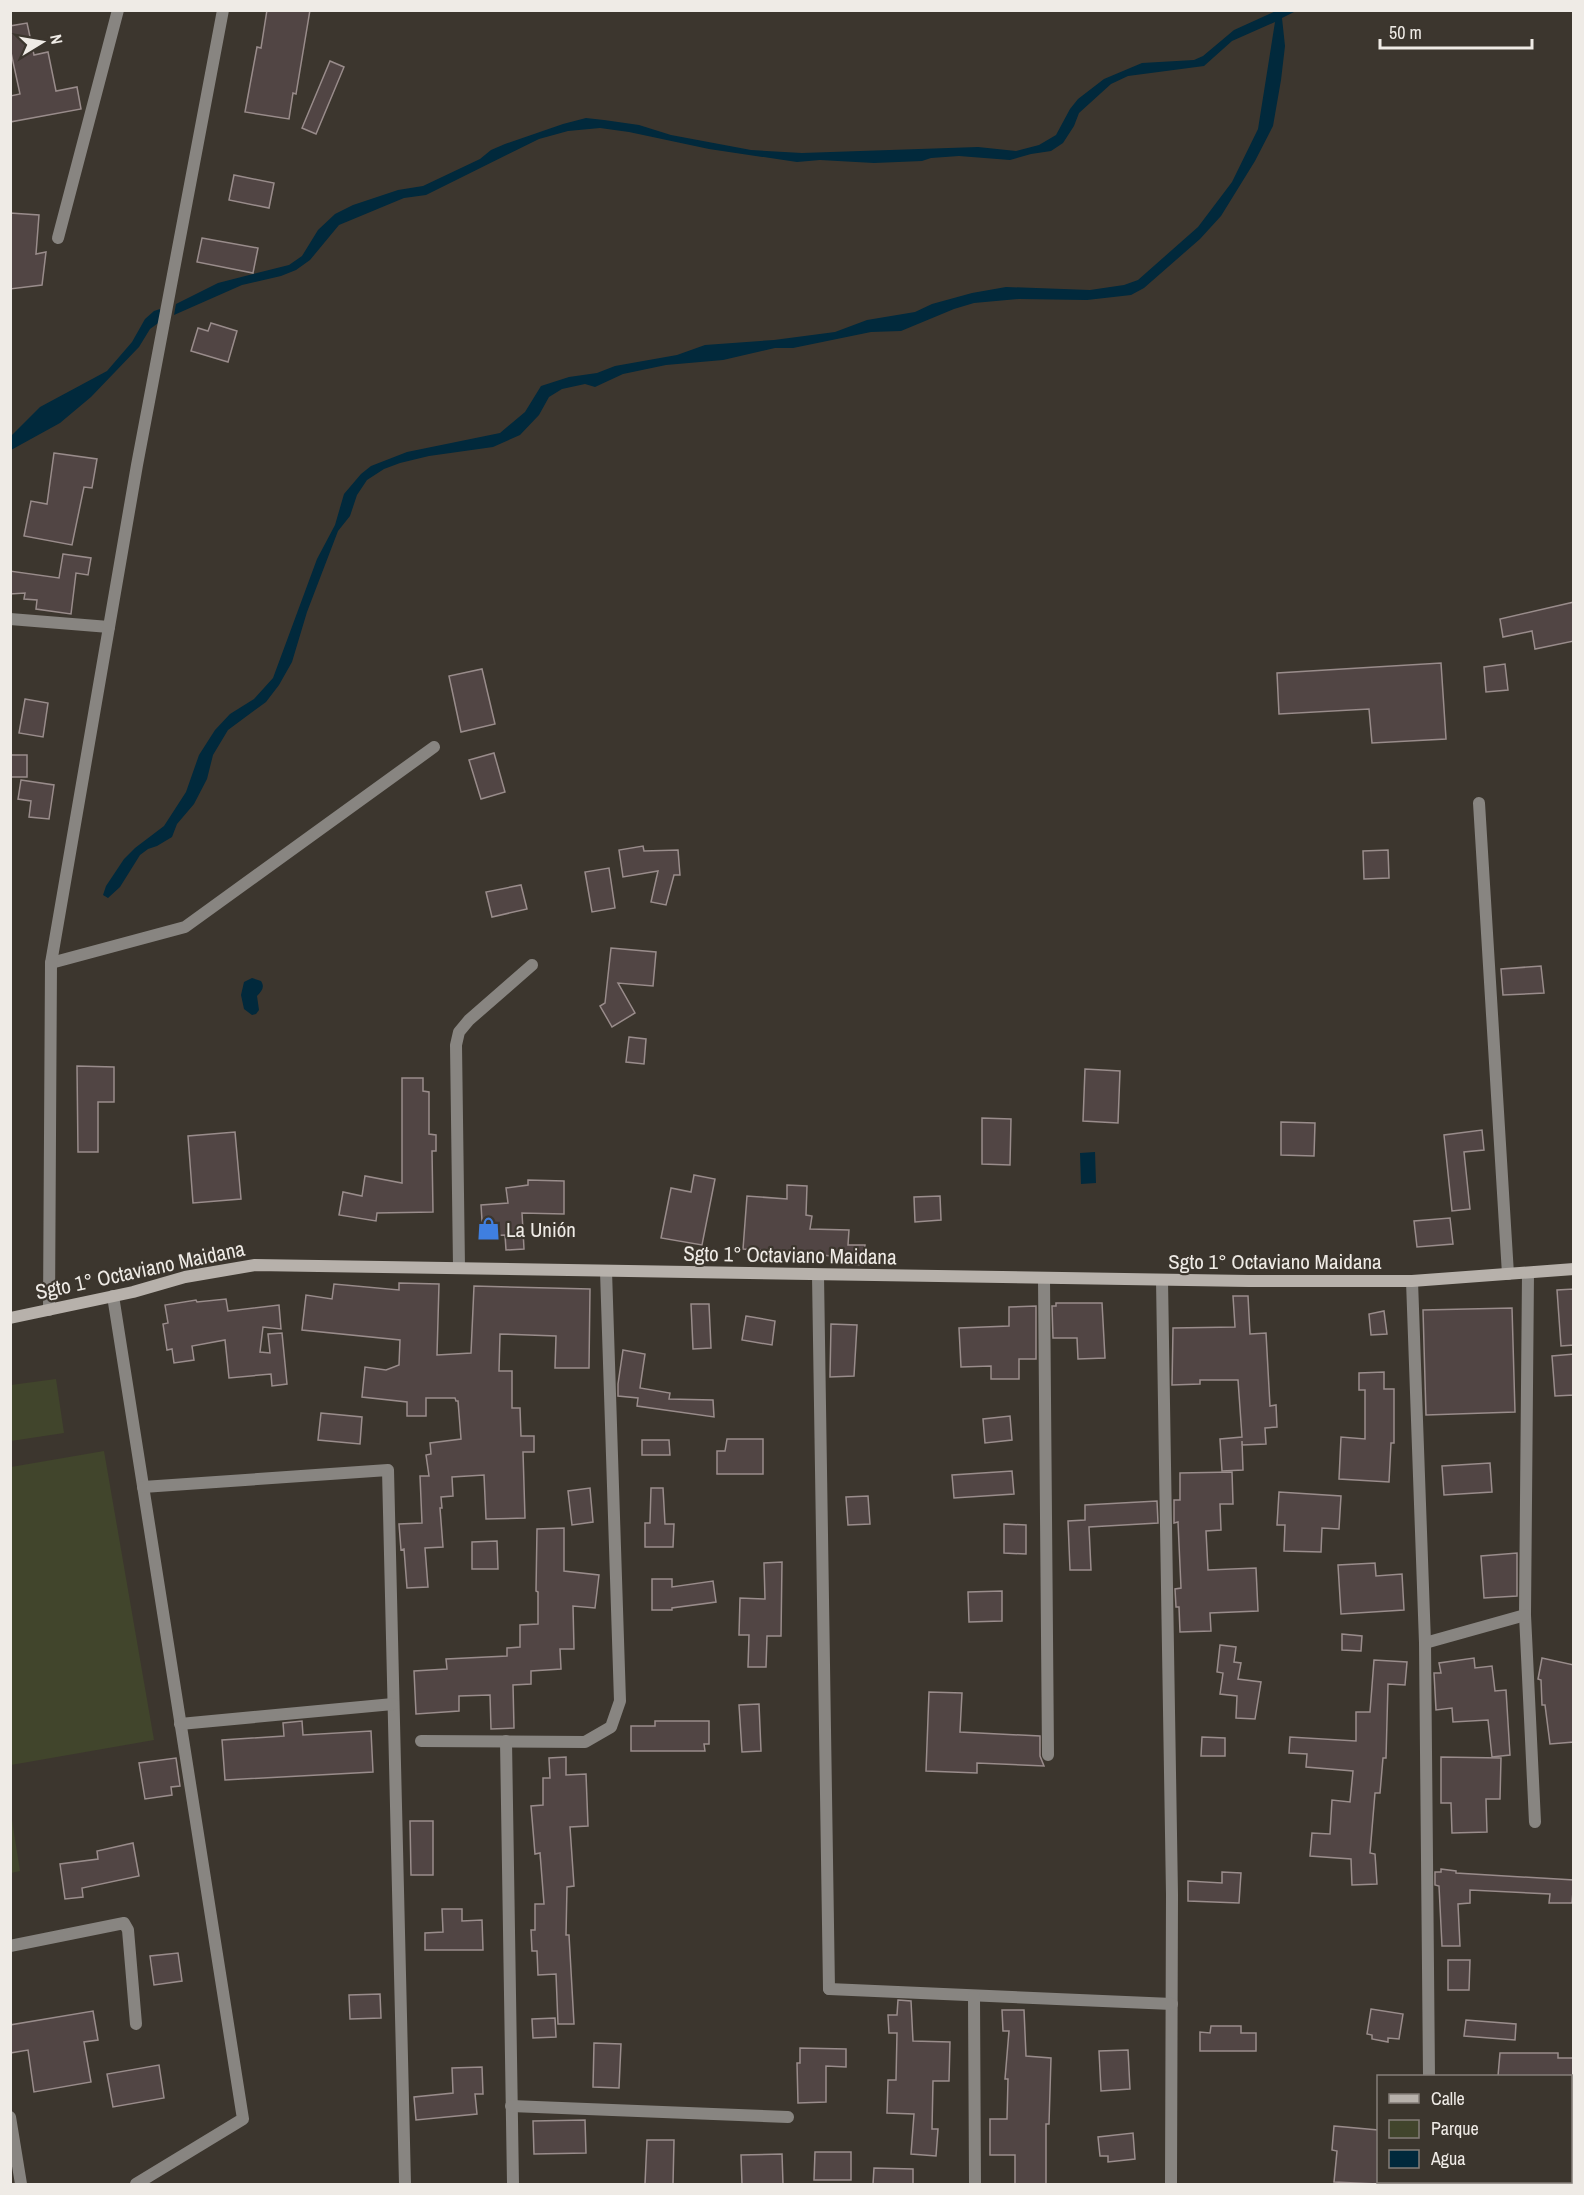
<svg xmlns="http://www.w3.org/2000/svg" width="1584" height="2195" font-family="'Archivo Narrow',sans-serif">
  <rect width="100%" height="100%" fill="#3c362e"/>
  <g fill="#41452c">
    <polygon points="56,1379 64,1433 11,1441 11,1385"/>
    <polygon points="104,1451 154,1740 11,1765 11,1467"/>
    <polygon points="10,1820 12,1820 20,1871 11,1873"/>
  </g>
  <g fill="#01293c">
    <polygon points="1278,10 1296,11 1282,18 1285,46 1281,80 1273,126 1255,161 1221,216 1200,239 1144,288 1131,295 1087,300 1019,299 974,303 954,309 901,331 871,332 793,348 775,348 723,360 666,365 623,374 595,387 585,384 562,389 549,397 539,415 520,435 493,447 429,456 400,463 384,469 367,480 357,495 350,516 338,531 307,612 292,662 279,685 266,702 228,730 213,755 207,779 194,804 177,824 172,837 157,846 148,849 140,855 120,887 108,898 103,895 106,886 124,859 135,848 164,826 186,792 199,755 215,730 230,714 254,699 273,678 317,559 335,525 344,494 361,474 371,466 407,452 500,433 525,412 541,386 569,377 597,373 615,366 677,355 705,345 774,340 835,332 867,320 915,312 932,304 972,293 1006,287 1090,290 1124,285 1138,280 1198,227 1232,182 1258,129 1275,22 1232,41 1204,66 1128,76 1111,84 1079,113 1074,126 1063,143 1051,151 1031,154 1010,160 959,156 931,158 922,161 874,163 820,160 797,162 709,149 629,132 600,128 568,131 539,139 426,195 404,198 339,225 310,260 296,270 281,276 242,285 174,315 176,304 218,283 289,265 302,256 318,230 335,214 353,205 398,190 423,186 480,159 491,150 505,144 563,124 586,118 604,120 639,125 671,135 751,150 802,153 978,147 1016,151 1039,145 1056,135 1070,109 1078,99 1104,79 1142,63 1194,60 1203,56 1234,30"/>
    <polygon points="160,309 161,321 150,329 139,347 91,397 60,423 11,450 11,436 40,407 107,371 132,342 145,319 154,311"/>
    <path d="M252,978L261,981C265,987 262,991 257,996L259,1010L256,1014L252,1015L244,1009L241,995L244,982Z"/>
    <polygon points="1095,1152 1096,1183 1081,1184 1080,1153"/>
  </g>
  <g fill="#514544" stroke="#998c8b" stroke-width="1.5">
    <polygon points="267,10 310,10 296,94 293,93 289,119 245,112 257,47 261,48"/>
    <polygon points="27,23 34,55 48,52 56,91 77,87 81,109 10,122 10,96 20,94 10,48 10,26"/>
    <polygon points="330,61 344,67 316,134 302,128"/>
    <polygon points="234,175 274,183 269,208 229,200"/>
    <polygon points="10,213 39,215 36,254 46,252 42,285 10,289"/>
    <polygon points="202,238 258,248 253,273 197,262"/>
    <polygon points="211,323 237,331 228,362 191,351 198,328 208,331"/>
    <polygon points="54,453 97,459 92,488 84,487 72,545 24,536 31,501 47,504"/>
    <polygon points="63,554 91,558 88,575 76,573 71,614 36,609 37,600 24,599 25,593 10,594 10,571 59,578"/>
    <polygon points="1574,602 1574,641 1535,649 1532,631 1503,637 1500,619"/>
    <polygon points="1441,663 1446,739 1372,743 1369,709 1279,714 1277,673"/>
    <polygon points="1505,664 1508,690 1486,692 1484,667"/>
    <polygon points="482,669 495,724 461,732 449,676"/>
    <polygon points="25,699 48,703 43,737 19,733"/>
    <polygon points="494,753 505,792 481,799 469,760"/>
    <rect x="10" y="755" width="17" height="22"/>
    <polygon points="21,780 54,785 49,819 29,817 31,801 18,799"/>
    <polygon points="643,846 644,851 678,850 680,875 674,875 666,905 651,902 658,871 623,877 619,850"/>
    <polygon points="1388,850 1389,878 1364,879 1363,851"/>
    <polygon points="609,868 615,908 592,912 585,872"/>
    <polygon points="521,885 527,909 492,917 486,892"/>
    <polygon points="611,948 656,952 653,986 618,983 635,1013 612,1027 600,1006 605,1003"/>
    <polygon points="1541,966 1544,993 1503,995 1501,969"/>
    <polygon points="629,1037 646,1039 644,1064 626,1062"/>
    <polygon points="77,1066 114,1067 114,1102 98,1102 98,1152 78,1152"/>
    <polygon points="1085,1069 1120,1071 1118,1123 1083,1121"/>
    <polygon points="402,1078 423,1078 423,1091 429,1092 429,1134 436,1135 436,1151 432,1151 433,1212 377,1213 376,1221 339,1215 343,1192 362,1196 365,1176 402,1183"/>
    <polygon points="982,1118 1011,1119 1010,1165 982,1164"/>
    <polygon points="1281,1122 1315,1123 1314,1156 1281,1155"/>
    <polygon points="1482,1130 1484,1150 1464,1152 1470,1209 1452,1211 1444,1135"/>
    <polygon points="235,1132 241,1199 193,1203 188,1136"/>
    <polygon points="694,1175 715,1179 702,1245 661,1238 671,1188 691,1192"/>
    <polygon points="528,1180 564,1181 564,1214 522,1213 524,1249 506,1250 505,1235 483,1236 481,1205 508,1203 506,1188 528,1185"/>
    <polygon points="787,1185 807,1186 806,1215 812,1216 810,1229 849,1230 848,1245 865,1245 864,1265 845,1264 845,1257 743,1249 747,1196 787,1199"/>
    <polygon points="940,1196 941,1220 915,1222 914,1197"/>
    <polygon points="1450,1218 1453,1244 1417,1247 1414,1221"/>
    <polygon points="399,1283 439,1284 437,1355 471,1353 474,1286 590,1289 589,1368 555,1368 556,1336 500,1334 499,1371 512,1371 512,1408 520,1408 521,1436 534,1436 534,1452 523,1452 525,1518 486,1519 484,1475 452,1477 453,1496 441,1497 442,1508 440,1508 443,1547 425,1548 428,1587 407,1588 404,1549 401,1550 399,1524 422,1523 420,1476 429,1476 426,1455 431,1454 430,1443 461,1439 458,1401 456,1401 455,1398 426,1398 426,1416 407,1416 407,1402 362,1397 365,1367 386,1370 399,1365 400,1340 302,1330 306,1295 332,1299 334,1284 399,1290"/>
    <polygon points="1574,1289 1574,1345 1561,1346 1557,1290"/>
    <polygon points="1233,1296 1248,1296 1250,1334 1266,1333 1270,1406 1276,1405 1277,1427 1265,1428 1266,1444 1242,1445 1242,1441 1243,1470 1222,1471 1220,1439 1242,1437 1238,1380 1200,1380 1200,1384 1172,1385 1173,1328 1235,1327"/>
    <polygon points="226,1299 228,1311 279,1305 281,1329 263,1327 260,1352 270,1353 268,1334 282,1333 287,1384 272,1386 271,1374 229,1378 225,1340 192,1346 194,1360 174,1363 172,1349 167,1350 163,1324 168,1323 165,1305 196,1300 197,1302"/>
    <polygon points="1056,1303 1102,1303 1105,1358 1078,1359 1077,1338 1053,1338 1052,1306 1056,1306"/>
    <polygon points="691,1304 709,1304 711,1348 693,1349"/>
    <polygon points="1036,1306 1036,1359 1019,1359 1019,1379 991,1379 991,1366 961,1367 959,1328 1009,1326 1009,1307"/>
    <polygon points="1512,1308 1515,1412 1426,1415 1423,1310"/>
    <polygon points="1384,1311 1387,1334 1371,1335 1369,1314"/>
    <polygon points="746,1316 775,1321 772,1345 742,1340"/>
    <polygon points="831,1324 857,1325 854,1376 830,1377"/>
    <polygon points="623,1350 645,1354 640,1388 670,1393 669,1399 713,1400 714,1417 637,1406 638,1398 618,1396 618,1384"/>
    <polygon points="1574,1354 1574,1395 1555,1396 1552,1356"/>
    <polygon points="1384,1372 1384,1389 1394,1389 1394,1443 1391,1443 1389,1482 1339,1479 1341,1437 1365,1439 1365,1390 1359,1390 1359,1373"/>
    <polygon points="321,1413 362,1417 360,1444 318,1440"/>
    <polygon points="1010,1416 1012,1440 985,1443 983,1419"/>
    <polygon points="727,1439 763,1439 763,1474 717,1474 717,1451 725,1451"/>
    <polygon points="642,1440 669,1440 670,1455 642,1455"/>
    <polygon points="1490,1463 1492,1492 1444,1495 1442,1466"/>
    <polygon points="1012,1471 1014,1494 954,1498 952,1475"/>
    <polygon points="1232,1472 1233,1504 1220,1504 1221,1530 1206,1531 1208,1570 1256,1568 1258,1611 1210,1613 1211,1631 1180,1632 1179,1607 1176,1607 1175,1589 1181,1588 1178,1522 1174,1523 1174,1500 1180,1500 1180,1473"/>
    <polygon points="590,1488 593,1522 572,1525 568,1491"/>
    <polygon points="651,1488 663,1488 665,1524 674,1524 673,1547 645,1547 645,1523 650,1523"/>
    <polygon points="1279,1492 1341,1496 1339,1529 1322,1528 1321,1552 1284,1551 1285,1525 1277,1525"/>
    <polygon points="868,1496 870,1524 848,1525 846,1497"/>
    <polygon points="1157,1501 1158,1523 1089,1527 1091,1570 1070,1570 1068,1521 1085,1520 1085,1505"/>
    <polygon points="1004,1524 1026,1525 1026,1554 1004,1553"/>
    <polygon points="564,1528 564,1571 599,1575 595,1608 573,1606 574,1649 560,1649 561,1669 531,1671 531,1684 513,1685 514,1728 491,1729 490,1695 459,1696 459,1711 416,1714 414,1671 447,1669 446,1659 507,1656 507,1648 520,1647 520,1625 538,1624 538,1592 536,1591 537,1529"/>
    <polygon points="497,1541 498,1569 472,1569 472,1542"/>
    <polygon points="1517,1553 1517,1596 1484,1598 1481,1556"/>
    <polygon points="782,1562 781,1636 767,1636 766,1667 748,1667 749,1635 739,1635 740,1598 765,1599 764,1563"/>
    <polygon points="1375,1563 1376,1576 1402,1574 1404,1610 1341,1614 1338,1565"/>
    <polygon points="652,1579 672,1579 672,1587 713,1581 716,1602 672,1608 672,1610 652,1610"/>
    <polygon points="1002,1591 1002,1621 969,1622 968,1592"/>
    <polygon points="1342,1634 1362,1636 1361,1651 1342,1650"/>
    <polygon points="1220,1645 1236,1647 1234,1662 1241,1663 1238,1679 1261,1682 1255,1719 1236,1718 1237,1696 1220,1694 1223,1673 1217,1672"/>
    <polygon points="1474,1658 1475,1668 1492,1666 1495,1691 1506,1690 1510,1755 1492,1757 1488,1720 1453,1722 1452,1708 1436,1710 1434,1673 1441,1673 1439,1663"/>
    <polygon points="1542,1658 1574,1665 1574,1742 1550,1744 1545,1705 1542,1705 1541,1680 1538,1679"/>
    <polygon points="1374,1660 1407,1662 1405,1685 1388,1684 1386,1758 1383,1758 1380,1793 1375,1793 1370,1853 1375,1854 1377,1884 1352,1885 1351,1859 1310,1856 1312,1833 1330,1834 1332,1800 1350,1802 1353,1771 1306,1767 1307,1754 1289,1753 1290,1737 1356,1741 1356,1712 1370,1712"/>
    <polygon points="929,1692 962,1693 960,1732 1040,1736 1040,1756 1044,1766 977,1763 977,1773 926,1771"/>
    <polygon points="759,1704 761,1751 742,1752 739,1705"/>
    <polygon points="302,1721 303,1735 371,1731 373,1772 225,1780 222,1740 284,1736 283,1723"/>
    <polygon points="655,1721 709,1721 709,1744 704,1744 705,1751 631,1751 631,1726 655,1726"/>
    <polygon points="1202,1737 1225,1738 1225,1756 1201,1756"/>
    <polygon points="566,1757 566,1775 586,1774 588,1826 570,1827 574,1886 567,1887 566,1935 569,1935 574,2024 558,2024 556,1974 538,1975 537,1951 532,1951 531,1930 535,1930 535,1904 544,1904 540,1853 535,1854 531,1806 543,1805 543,1778 550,1778 549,1758"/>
    <polygon points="1441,1757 1501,1758 1500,1799 1486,1799 1487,1832 1452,1833 1451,1803 1441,1803"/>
    <polygon points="176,1758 180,1786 171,1787 172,1795 145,1799 139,1763"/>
    <polygon points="410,1821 433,1821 433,1875 411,1875"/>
    <polygon points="133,1843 139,1876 82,1888 83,1897 65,1899 60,1864 98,1859 97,1851"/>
    <polygon points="1441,1869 1456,1871 1456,1873 1574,1880 1572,1903 1549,1903 1550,1894 1470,1890 1470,1903 1458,1904 1460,1946 1442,1946 1439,1886 1435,1885 1435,1872 1441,1872"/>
    <polygon points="1222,1872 1241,1873 1239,1903 1188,1901 1188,1881 1222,1883"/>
    <polygon points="442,1909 462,1909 462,1921 482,1920 483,1950 425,1950 425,1933 443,1932"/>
    <polygon points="178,1953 182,1981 154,1985 150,1956"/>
    <polygon points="1448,1960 1470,1960 1469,1990 1448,1990"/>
    <polygon points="380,1994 381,2018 350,2019 349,1995"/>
    <polygon points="898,2000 911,2001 913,2041 950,2042 949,2081 933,2081 932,2129 938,2129 936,2156 911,2154 914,2114 887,2113 888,2080 896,2080 897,2033 889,2033 888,2015 897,2015"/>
    <polygon points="1371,2009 1403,2014 1399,2039 1388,2038 1388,2042 1372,2039 1372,2035 1367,2034"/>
    <polygon points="1002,2010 1024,2010 1026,2056 1051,2058 1049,2124 1046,2124 1046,2184 1015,2184 1015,2155 990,2155 990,2119 1007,2119 1008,2079 1005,2079 1009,2031 1003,2031"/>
    <polygon points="93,2011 98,2040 84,2042 91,2082 34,2092 28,2050 10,2053 10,2025"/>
    <polygon points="555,2018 556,2037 533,2038 532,2019"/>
    <polygon points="1466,2020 1516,2024 1515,2040 1464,2036"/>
    <polygon points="1211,2026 1241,2026 1241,2033 1256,2033 1256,2051 1200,2051 1200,2032 1210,2033"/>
    <polygon points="594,2043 621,2044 619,2088 593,2087"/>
    <polygon points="800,2048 846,2049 846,2067 826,2066 826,2102 798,2103 797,2063 800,2063"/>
    <polygon points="1128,2050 1130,2089 1101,2091 1099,2051"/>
    <polygon points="1500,2053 1558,2053 1558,2058 1574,2058 1574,2076 1498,2076"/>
    <polygon points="159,2065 164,2098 113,2107 107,2074"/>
    <polygon points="482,2067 483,2094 475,2094 477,2114 416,2120 414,2097 453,2093 452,2068"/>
    <polygon points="585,2120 586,2153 534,2154 533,2121"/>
    <polygon points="1334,2126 1378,2130 1378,2184 1334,2182 1337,2151 1332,2150"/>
    <polygon points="1133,2133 1135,2159 1108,2162 1108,2156 1100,2156 1098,2137"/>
    <polygon points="647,2140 674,2140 673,2184 645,2184"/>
    <polygon points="815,2152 851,2152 851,2180 814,2180"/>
    <polygon points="782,2154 783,2184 742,2184 741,2155"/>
    <polygon points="874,2168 913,2169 913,2184 873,2184"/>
  </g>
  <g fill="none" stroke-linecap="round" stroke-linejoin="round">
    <g stroke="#888581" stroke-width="12">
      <polyline points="58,238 118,10"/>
      <polyline points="10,619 109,627"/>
      <polyline points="51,963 185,927 434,747"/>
      <polyline points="459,1267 456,1045 459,1032 469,1020 532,965"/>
      <polyline points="1528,1273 1525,1615 1535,1822"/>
      <polyline points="818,1275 829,1989"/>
      <polyline points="1044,1279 1048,1755"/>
      <polyline points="113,1296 243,2119 136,2184"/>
      <polyline points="49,1310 51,963 137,465 223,10"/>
      <polyline points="143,1487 388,1470 405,2184"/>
      <polyline points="1425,1643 1525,1615"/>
      <polyline points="180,1724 393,1704"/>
    </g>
    <g stroke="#888581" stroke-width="12">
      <polyline points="1479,803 1508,1274"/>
      <polyline points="1162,1280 1172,1895 1171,2184"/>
      <polyline points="1412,1281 1425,1643 1429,2076"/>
      <polyline points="421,1741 585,1742 611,1727 620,1701 606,1271"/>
      <polyline points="506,1741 513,2184"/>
      <polyline points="10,1946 124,1923 128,1930 136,2024"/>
      <polyline points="829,1989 1172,2004"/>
      <polyline points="974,1996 975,2184"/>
      <polyline points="511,2106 788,2117"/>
      <polyline points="10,2117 21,2184"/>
      <polyline points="1430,2182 1430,2184"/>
    </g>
    <polyline stroke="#b7b1ab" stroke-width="12" points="10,1318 133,1292 185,1277 255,1265 1249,1281 1412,1281 1574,1269"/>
  </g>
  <defs>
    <symbol id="shop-bare" viewBox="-9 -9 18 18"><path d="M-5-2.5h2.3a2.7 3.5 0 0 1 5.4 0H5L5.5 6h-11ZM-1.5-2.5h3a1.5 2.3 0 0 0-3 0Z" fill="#3f7fe0" stroke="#3c362e" stroke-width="2.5" paint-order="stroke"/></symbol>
  </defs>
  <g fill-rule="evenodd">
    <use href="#shop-bare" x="472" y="1212" width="33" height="33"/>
  </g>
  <g text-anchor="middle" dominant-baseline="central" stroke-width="4.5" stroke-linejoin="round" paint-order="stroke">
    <g font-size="21" fill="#efebe6" stroke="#3c362e" text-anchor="start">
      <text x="506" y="1229">La Unión</text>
    </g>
    <g font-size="21" fill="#efebe6" stroke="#3c362e">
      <text transform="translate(790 1255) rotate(1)">Sgto 1° Octaviano Maidana</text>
      <text x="1275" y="1261">Sgto 1° Octaviano Maidana</text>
      <text transform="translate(140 1270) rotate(-12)">Sgto 1° Octaviano Maidana</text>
    </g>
  </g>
  <rect width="1584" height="2195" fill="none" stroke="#efebe6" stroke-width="24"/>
  <rect x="1377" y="2075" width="195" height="108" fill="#3c362e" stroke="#847e78" stroke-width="1.5"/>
  <rect x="1389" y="2094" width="30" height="9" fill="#b7b1ab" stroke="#847e78" stroke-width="1.5"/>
  <text x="1431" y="2105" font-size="18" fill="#efebe6">Calle</text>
  <rect x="1389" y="2120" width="30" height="18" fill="#41452c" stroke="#847e78" stroke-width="1.5"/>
  <text x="1431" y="2135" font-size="18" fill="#efebe6">Parque</text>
  <rect x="1389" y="2150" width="30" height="18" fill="#01293c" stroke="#847e78" stroke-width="1.5"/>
  <text x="1431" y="2165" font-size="18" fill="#efebe6">Agua</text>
  <g transform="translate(42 42) rotate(79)" stroke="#3c362e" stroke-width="4.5" paint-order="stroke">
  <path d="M0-4.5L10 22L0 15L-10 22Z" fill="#efebe6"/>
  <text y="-9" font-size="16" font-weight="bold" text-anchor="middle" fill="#efebe6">N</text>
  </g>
  <path d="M1380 39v9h152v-9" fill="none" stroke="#efebe6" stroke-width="3"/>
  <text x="1389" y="39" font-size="18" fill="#efebe6" stroke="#3c362e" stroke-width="4.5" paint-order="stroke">50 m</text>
</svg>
